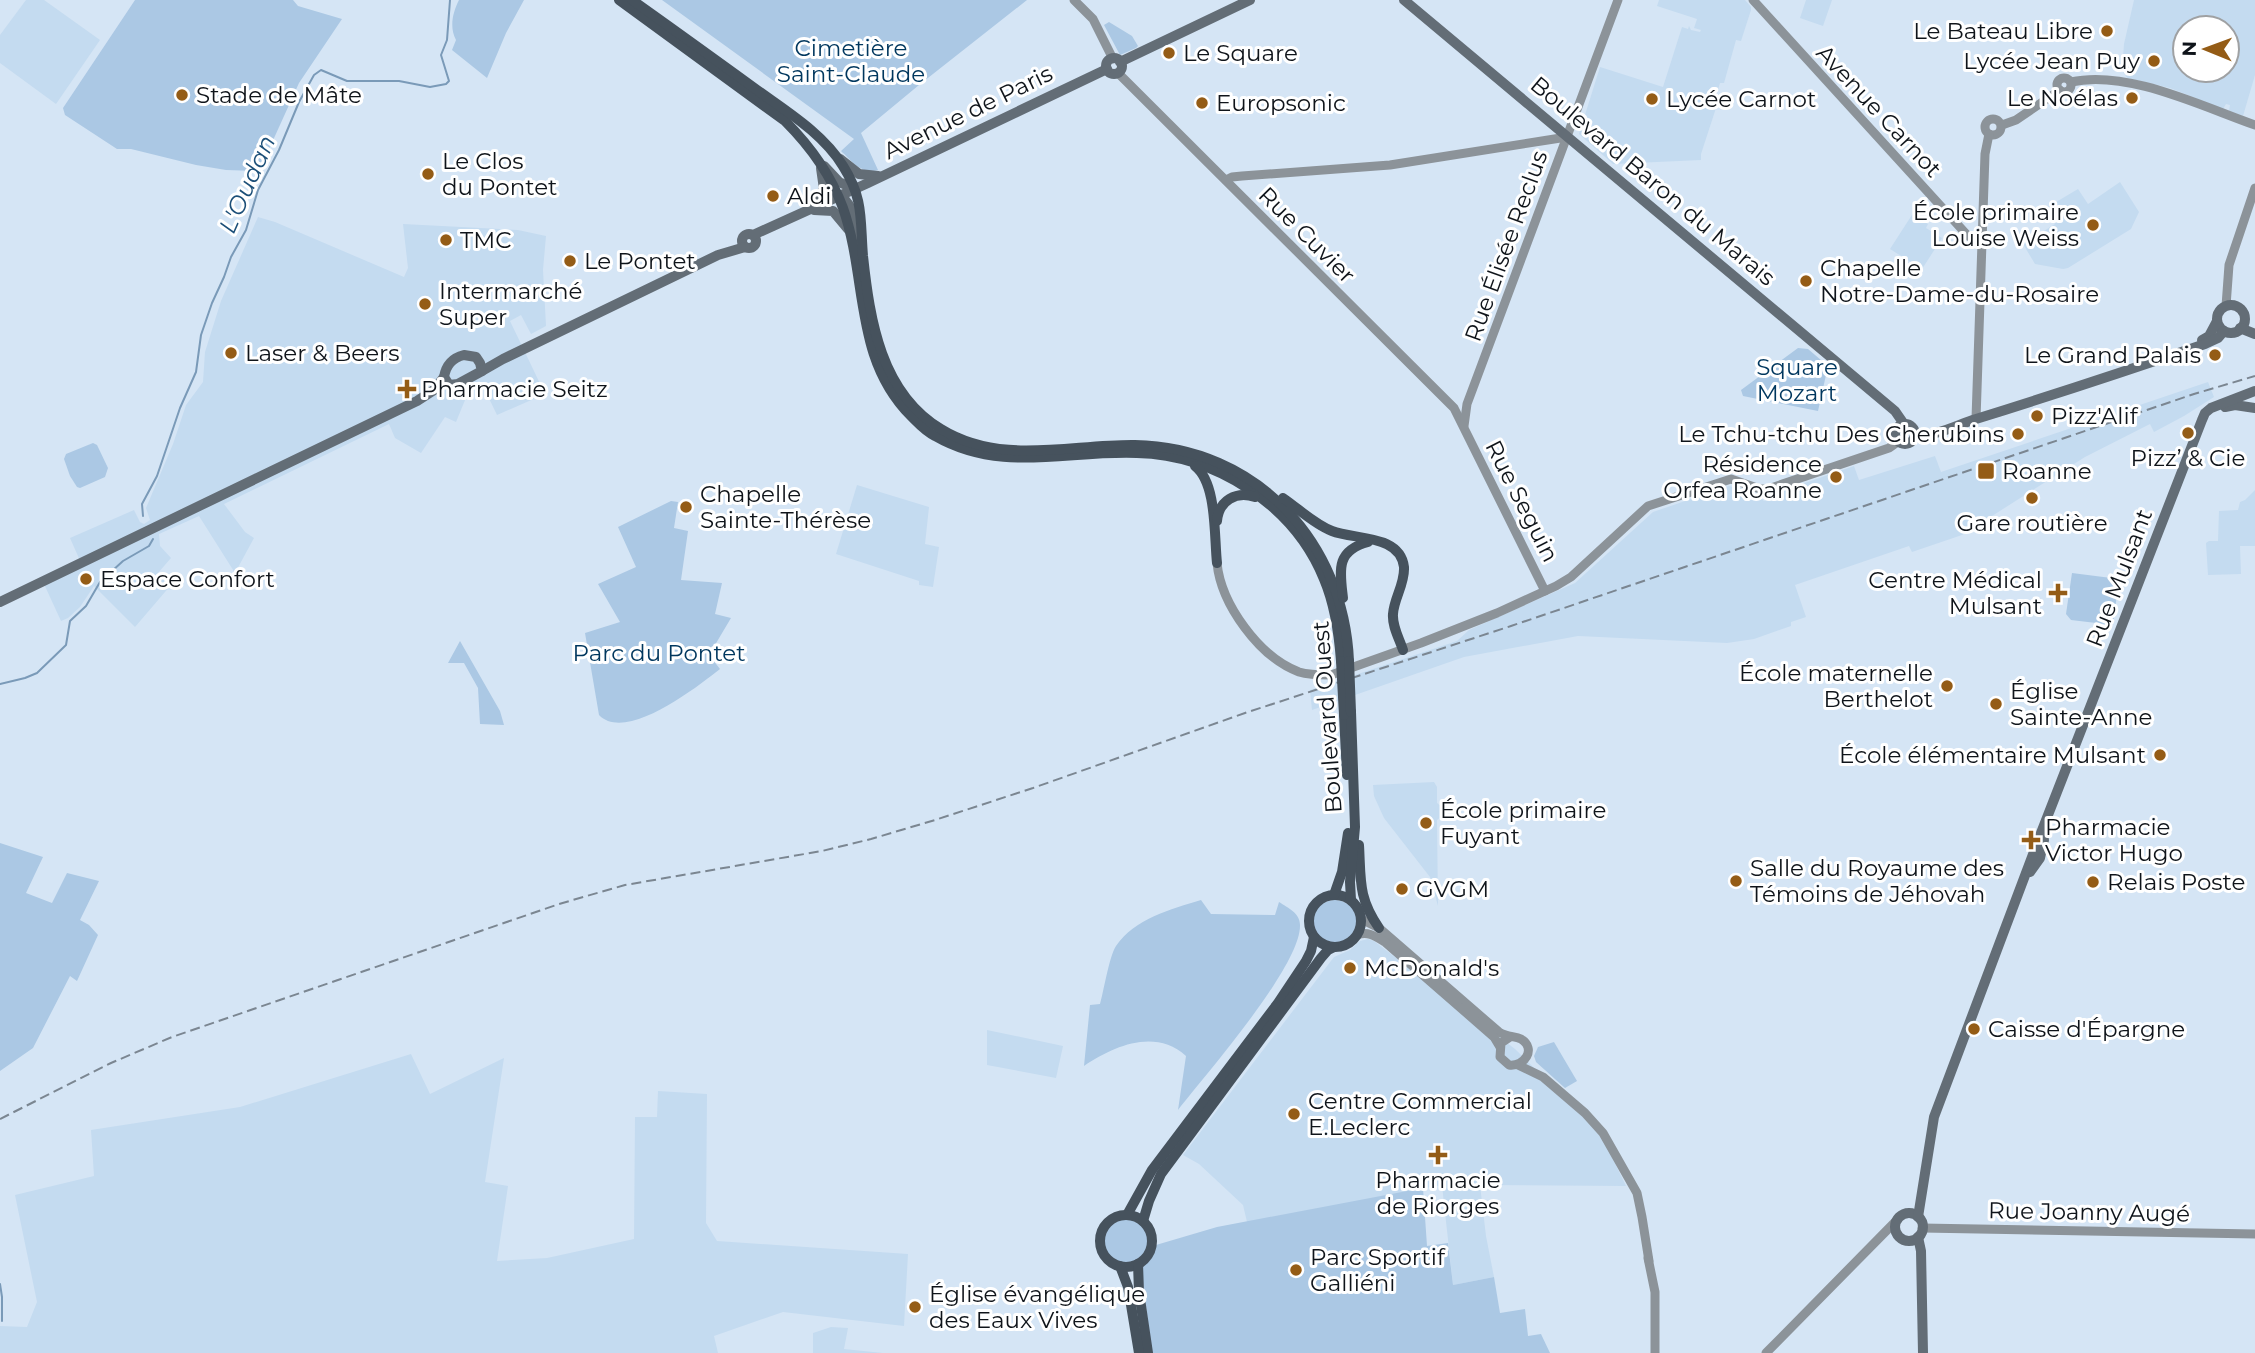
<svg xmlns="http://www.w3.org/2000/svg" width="2255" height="1353" font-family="Montserrat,sans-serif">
  <rect width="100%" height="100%" fill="#d5e5f5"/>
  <g fill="#c4dbf0" fill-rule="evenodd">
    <polygon points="26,0 44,0 100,40 56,104 0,63 0,35"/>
    <polygon points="1659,0 1745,0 1751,7 1751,10 1741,41 1736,40 1724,83 1720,83 1713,106 1716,108 1701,154 1701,160 1613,164 1579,134 1600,67 1663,87 1682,27 1688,29 1689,26 1691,30 1700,32 1701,30 1694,28 1697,19 1657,6"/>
    <polygon points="1806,0 1832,0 1823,26 1800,18"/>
    <path d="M2134,0H2255V75L2243,116L2229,111L2230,105L2226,104L2223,109L2170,88L2127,78L2122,70L2124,44ZM2185,28H2227V70H2185Z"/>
    <polygon points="2120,182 2139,212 2131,229 2068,268 2063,269 2035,264 2023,244 2055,224 2046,208 2078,189 2088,204"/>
    <polygon points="1919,204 1924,207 1918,218 1928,224 1926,228 1942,238 1922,269 1890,249"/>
    <polygon points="258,217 275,222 404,277 408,268 403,224 518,230 546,236 543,270 546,326 531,334 521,315 510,321 545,394 497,415 482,384 479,381 476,383 474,388 470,388 456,422 445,417 421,453 395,438 389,424 224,504 245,532 254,538 235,573 199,516 159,534 160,546 171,558 158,573 171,585 135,627 94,586 80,607 68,618 61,621 44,584 82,565 70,538 134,510 140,522 144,524 150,520 146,508 173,444 186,405 203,382 205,352 221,301"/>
    <polygon points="2208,382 2214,397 2184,416 2154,432 2150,424 2085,457 1962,535 1912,552 1909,546 1795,585 1806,617 1791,622 1791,626 1754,639 1727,643 1578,636 1464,657 1312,710 1310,690 1457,641 1469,630 1575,583 1653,512 1729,486 1757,494 1764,501 1771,498 1770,495 1854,466 1859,480 1935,456 1941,472"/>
    <polygon points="857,485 929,507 925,544 939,547 933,587 919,585 919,581 836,554"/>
    <polygon points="2255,490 2255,546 2240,546 2241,574 2208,575 2206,543 2209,541 2218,541 2219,511 2238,510 2240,502 2245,500"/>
    <polygon points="1434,782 1437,787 1437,803 1442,807 1442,816 1437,820 1438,906 1430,877 1384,818 1374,796 1373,785"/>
    <polygon points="1368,939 1374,941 1515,1049 1601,1134 1626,1186 1480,1185 1486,1236 1494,1277 1453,1285 1442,1185 1247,1222 1243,1205 1199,1164 1183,1155 1334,957 1350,950 1360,941"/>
    <polygon points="987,1030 1063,1046 1056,1078 987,1065"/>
    <polygon points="411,1054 430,1094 504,1058 485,1182 508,1186 497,1261 547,1258 634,1239 635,1117 657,1117 658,1091 707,1094 706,1223 717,1241 908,1254 904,1326 783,1312 714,1336 718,1353 0,1353 0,1326 27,1327 37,1302 15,1195 94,1176 91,1130 240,1107"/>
    <polygon points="831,1327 848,1328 844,1349 883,1353 813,1353 813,1333"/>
  </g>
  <g fill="#abc8e4">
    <polygon points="135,0 293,0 298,6 342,19 299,83 260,169 256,171 226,170 196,165 131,149 117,149 65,115 63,108"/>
    <path d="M459,0H524L506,33L487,78L452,50L456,40C449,27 453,12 459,0Z"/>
    <path d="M662,0H1027L919,85L861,133L878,170C861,175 852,161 841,151L854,139Z"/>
    <polygon points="1109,22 1132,36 1138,46 1136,48 1120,55 1104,25"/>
    <polygon points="1798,348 1808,349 1828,366 1818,411 1743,396 1741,390"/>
    <polygon points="93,443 97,445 108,468 105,477 80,488 77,487 70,476 64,459 66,454"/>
    <path d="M671,501L678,502L674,528L688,531L681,580L722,583L715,614L731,618L709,655L720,669C697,687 626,743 599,715L585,633L620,622L598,584L636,567L618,527Z"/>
    <polygon points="2072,573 2119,579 2113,625 2071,620 2066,614"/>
    <polygon points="460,641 500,711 504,725 480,724 478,688 464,663 448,663"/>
    <polygon points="0,843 43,857 26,893 52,903 67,873 99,881 80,920 89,925 98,935 77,981 70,976 33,1048 0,1071"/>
    <circle cx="1335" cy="922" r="22"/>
    <path d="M1201,900L1211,914L1275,915L1279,902C1288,908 1300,913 1300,925C1301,966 1206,1074 1178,1110L1186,1056C1155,1028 1114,1046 1084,1066L1090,1005L1100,1004C1104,990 1109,957 1116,946C1134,919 1171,909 1201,900Z"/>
    <polygon points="1554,1042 1577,1081 1565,1088 1536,1062 1534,1056 1538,1047"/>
    <polygon points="1423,1188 1427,1246 1448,1243 1453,1285 1494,1277 1500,1313 1525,1309 1528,1336 1541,1334 1550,1353 1152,1353 1141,1267 1153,1255 1156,1245 1217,1227"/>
    <circle cx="1126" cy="1241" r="23"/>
  </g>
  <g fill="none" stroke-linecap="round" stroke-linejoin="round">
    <g stroke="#7a9ab8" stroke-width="2">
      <polyline points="143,516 142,504 157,476 180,408 196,372 201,335 212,303 224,277 231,257 246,230 258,190 279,150 299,102 314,75 321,70 347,81 399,81 430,87 446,84 449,81 441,55 447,40 450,0"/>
      <polyline points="0,684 25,678 37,673 66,645 70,621 86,606 100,582 123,561 149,546 153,539"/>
      <polyline points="0,1284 2,1297 2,1321"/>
    </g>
    <g stroke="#8c9399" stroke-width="9">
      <polyline points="1074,0 1093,19 1113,59"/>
      <polyline points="1753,0 1958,225 1968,236 1982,241"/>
      <polyline points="1118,73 1454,408 1545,591"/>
      <circle cx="2064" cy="85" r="7"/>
      <path d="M2071,82C2127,69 2203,107 2255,125"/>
      <circle cx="1993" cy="127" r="8"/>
      <polyline points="2002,125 2016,120 2060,90"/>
      <polyline points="1226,180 1232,177 1242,176 1390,165 1567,137"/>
      <polyline points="2226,306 2229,265 2255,188"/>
      <polyline points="1976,419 1985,154 1989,134"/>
      <polyline points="1464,426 1467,404 1618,0"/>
      <path d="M1217,563C1221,604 1259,657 1299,672C1309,675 1320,675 1331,675L1421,643L1497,613L1556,586L1571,577L1648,506L1731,479L1760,489H1768L1889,448L1899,441"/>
      <path d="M1361,919L1379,928L1499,1032C1507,1037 1515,1036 1521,1039C1537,1049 1524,1067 1509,1065L1500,1057L1501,1043L1510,1037"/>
      <path d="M1357,935C1368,931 1375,936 1385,942L1494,1037L1500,1047"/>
      <polyline points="1518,1065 1543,1077 1585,1113 1603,1133 1637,1193 1642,1217 1649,1261"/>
      <polyline points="1922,1228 2255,1234"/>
      <polyline points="1648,1258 1655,1292 1655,1353"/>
      <polyline points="1766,1353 1898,1219"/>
    </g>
    <g stroke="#636d76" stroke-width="10">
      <polyline points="1404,0 1895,411 1904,424"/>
      <circle cx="1114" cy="66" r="8"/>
      <polyline points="1120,62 1250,0"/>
      <polyline points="840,159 859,174 878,176"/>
      <polyline points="824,166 839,182 855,189"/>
      <path d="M838,196C854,200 856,227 859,241"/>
      <polyline points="812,206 824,189 821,168"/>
      <polyline points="814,210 833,211 848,229"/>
      <circle cx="749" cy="241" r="7"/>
      <polyline points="753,235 868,183 1107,69"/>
      <circle cx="2231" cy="319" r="14"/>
      <polyline points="2240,328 2255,334"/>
      <polyline points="2202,340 2209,336 2217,321"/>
      <path d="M464,355L476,357L480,363L482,371L458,384L449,385L444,377C446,365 452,358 464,355Z"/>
      <polyline points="482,371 503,359 718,255 745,247"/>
      <polyline points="2225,407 2235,405 2255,408"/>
      <circle cx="1905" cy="434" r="10"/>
      <path d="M1915,435C1936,437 1956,425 1976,419C2053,395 2129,370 2205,344L2218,338L2224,331"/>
      <polyline points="0,602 417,401 434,390 444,377"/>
      <polyline points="2030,872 2040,858 2044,840"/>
      <circle cx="1909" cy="1227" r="14"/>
      <polyline points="1918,1217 1934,1117 2041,833 2202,420 2205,413 2211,408 2255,391"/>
      <polyline points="1918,1237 1921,1251 1923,1353"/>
    </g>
    <g stroke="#46525d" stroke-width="10">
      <path d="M619,0L785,121C810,146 831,175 843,208C868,279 853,358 911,416C918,423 925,431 935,436C1001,474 1066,450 1137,453C1216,455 1294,505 1324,579C1335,605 1339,633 1341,661"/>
      <path d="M632,0C673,29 713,58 753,87C784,110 822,132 843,166C864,199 860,220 863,256C870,321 881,393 941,429C1001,466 1070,444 1135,445C1256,447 1344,542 1349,661"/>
      <path d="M1195,466C1217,483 1214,535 1217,563"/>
      <path d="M1283,498C1299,509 1314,524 1332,531C1355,540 1400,534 1404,567C1405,584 1394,598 1393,614C1392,626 1399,638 1403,650"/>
      <path d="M1217,521C1219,500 1236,491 1255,497"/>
      <path d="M1343,598C1340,571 1335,551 1368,542"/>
      <polyline points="1344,715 1347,775"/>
      <path d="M1359,845C1361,880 1358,898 1379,928"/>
      <circle cx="1335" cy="921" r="26"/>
      <polyline points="1334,895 1342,872 1348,833"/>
      <polyline points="1351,900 1350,882 1355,827 1351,712"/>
      <polyline points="1127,1215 1152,1170 1278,1003 1306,961 1311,951 1314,937"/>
      <circle cx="1126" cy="1241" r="26"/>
      <polyline points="1143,1221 1149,1201 1161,1174 1321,958 1328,950 1334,947"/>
      <polyline points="1138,1264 1139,1292 1148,1353"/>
      <polyline points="1120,1266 1128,1287 1139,1353"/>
    </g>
    <polyline stroke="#7b8691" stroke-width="2" stroke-dasharray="10 5" stroke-linecap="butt" points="0,1119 111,1063 172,1037 559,904 625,885 822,851 871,839 935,820 1033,788 1245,713 1511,626 2194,394 2255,376"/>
    <g stroke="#46525d" stroke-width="10">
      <polyline points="1341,661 1344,715"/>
      <polyline points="1349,661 1351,712"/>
    </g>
  </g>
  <g fill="#945c16" stroke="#fff" stroke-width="2.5">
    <circle cx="2107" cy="31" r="7"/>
    <circle cx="1169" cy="53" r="7"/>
    <circle cx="2154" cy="61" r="7"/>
    <circle cx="182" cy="95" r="7"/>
    <circle cx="2132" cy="98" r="7"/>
    <circle cx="1652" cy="99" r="7"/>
    <circle cx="1202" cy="103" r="7"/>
    <circle cx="428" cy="174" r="7"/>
    <circle cx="773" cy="196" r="7"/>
    <circle cx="2093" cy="225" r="7"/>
    <circle cx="446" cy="240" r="7"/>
    <circle cx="570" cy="261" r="7"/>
    <circle cx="1806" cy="281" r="7"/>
    <circle cx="425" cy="304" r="7"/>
    <circle cx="231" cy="353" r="7"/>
    <circle cx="2215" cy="355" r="7"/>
    <path d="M403.5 378.5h7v7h7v7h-7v7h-7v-7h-7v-7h7z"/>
    <circle cx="2037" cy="416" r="7"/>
    <circle cx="2188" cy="433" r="7"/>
    <circle cx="2018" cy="434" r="7"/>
    <rect x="1977" y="462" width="18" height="18" rx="3.5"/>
    <circle cx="1836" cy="477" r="7"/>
    <circle cx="2032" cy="498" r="7"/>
    <circle cx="686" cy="507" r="7"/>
    <circle cx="86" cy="579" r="7"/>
    <path d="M2054.5 582.5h7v7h7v7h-7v7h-7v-7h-7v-7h7z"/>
    <circle cx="1947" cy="686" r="7"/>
    <circle cx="1996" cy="704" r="7"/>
    <circle cx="2160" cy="755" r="7"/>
    <circle cx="1426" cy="823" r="7"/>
    <path d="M2027.5 829.5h7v7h7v7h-7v7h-7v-7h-7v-7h7z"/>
    <circle cx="1736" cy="881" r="7"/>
    <circle cx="2093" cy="882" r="7"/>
    <circle cx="1402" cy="889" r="7"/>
    <circle cx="1350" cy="968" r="7"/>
    <circle cx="1974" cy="1029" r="7"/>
    <circle cx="1294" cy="1114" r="7"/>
    <path d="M1434.5 1144.5h7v7h7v7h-7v7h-7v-7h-7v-7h7z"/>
    <circle cx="1296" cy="1270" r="7"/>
    <circle cx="915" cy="1307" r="7"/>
  </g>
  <g text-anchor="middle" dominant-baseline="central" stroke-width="6" stroke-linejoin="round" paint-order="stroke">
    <g font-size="23" fill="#0f141a" stroke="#fff" text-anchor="start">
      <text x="2093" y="31" text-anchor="end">Le Bateau Libre</text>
      <text x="1183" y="53">Le Square</text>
      <text x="2140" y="61" text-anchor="end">Lycée Jean Puy</text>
      <text x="196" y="95">Stade de Mâte</text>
      <text x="2118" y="98" text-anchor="end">Le Noélas</text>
      <text x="1666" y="99">Lycée Carnot</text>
      <text x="1216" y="103">Europsonic</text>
      <text x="442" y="161">Le Clos<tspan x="442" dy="26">du Pontet</tspan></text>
      <text x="787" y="196">Aldi</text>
      <text x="2079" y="212" text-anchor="end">École primaire<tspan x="2079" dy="26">Louise Weiss</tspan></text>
      <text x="460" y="240">TMC</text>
      <text x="584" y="261">Le Pontet</text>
      <text x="1820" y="268">Chapelle<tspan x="1820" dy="26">Notre-Dame-du-Rosaire</tspan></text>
      <text x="439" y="291">Intermarché<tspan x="439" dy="26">Super</tspan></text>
      <text x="245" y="353">Laser &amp; Beers</text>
      <text x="2201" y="355" text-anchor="end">Le Grand Palais</text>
      <text x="421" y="389">Pharmacie Seitz</text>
      <text x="2051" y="416">Pizz'Alif</text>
      <text x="2004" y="434" text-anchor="end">Le Tchu-tchu Des Cherubins</text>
      <text x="2188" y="458" text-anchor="middle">Pizz’ &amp; Cie</text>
      <text x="1822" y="464" text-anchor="end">Résidence<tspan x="1822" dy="26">Orfea Roanne</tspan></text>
      <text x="2002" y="471">Roanne</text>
      <text x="700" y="494">Chapelle<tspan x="700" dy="26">Sainte-Thérèse</tspan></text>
      <text x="2032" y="523" text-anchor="middle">Gare routière</text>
      <text x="100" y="579">Espace Confort</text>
      <text x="2042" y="580" text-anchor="end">Centre Médical<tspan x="2042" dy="26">Mulsant</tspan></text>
      <text x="1933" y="673" text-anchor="end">École maternelle<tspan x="1933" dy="26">Berthelot</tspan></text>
      <text x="2010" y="691">Église<tspan x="2010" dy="26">Sainte-Anne</tspan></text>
      <text x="2146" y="755" text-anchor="end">École élémentaire Mulsant</text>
      <text x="1440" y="810">École primaire<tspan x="1440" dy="26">Fuyant</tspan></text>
      <text x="2045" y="827">Pharmacie<tspan x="2045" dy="26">Victor Hugo</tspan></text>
      <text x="1750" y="868">Salle du Royaume des<tspan x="1750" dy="26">Témoins de Jéhovah</tspan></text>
      <text x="2107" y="882">Relais Poste</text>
      <text x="1416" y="889">GVGM</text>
      <text x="1364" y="968">McDonald's</text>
      <text x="1988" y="1029">Caisse d'Épargne</text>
      <text x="1308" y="1101">Centre Commercial<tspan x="1308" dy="26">E.Leclerc</tspan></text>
      <text x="1438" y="1180" text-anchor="middle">Pharmacie<tspan x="1438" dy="26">de Riorges</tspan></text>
      <text x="1310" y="1257">Parc Sportif<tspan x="1310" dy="26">Galliéni</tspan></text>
      <text x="929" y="1294">Église évangélique<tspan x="929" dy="26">des Eaux Vives</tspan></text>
    </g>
    <g font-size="23" fill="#00375e" stroke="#fff">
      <text x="851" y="48">Cimetière<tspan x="851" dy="26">Saint-Claude</tspan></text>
      <text x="1797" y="367">Square<tspan x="1797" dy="26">Mozart</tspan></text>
      <text x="659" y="653">Parc du Pontet</text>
    </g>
    <g font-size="23" fill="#0f141a" stroke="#fff">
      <text transform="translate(1879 111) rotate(47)">Avenue Carnot</text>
      <text transform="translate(968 112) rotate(-26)">Avenue de Paris</text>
      <text transform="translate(1653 181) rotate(40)">Boulevard Baron du Marais</text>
      <text transform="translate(1307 235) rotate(45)">Rue Cuvier</text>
      <text transform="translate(1506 246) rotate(-70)">Rue Élisée Reclus</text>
      <text transform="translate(1522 501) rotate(63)">Rue Seguin</text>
      <text transform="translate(2119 578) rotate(-69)">Rue Mulsant</text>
      <text transform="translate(1327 717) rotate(-94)">Boulevard Ouest</text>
      <text transform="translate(2089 1212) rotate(1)">Rue Joanny Augé</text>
    </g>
    <g font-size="24" font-style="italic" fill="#1c4f78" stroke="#fff">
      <text transform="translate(247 184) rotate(-66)">L'Oudan</text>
    </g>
  </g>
  <g transform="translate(2206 49) rotate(271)"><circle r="33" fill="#ffffff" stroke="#9fa1a3" stroke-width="2"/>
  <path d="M0-5L12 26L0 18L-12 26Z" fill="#945c16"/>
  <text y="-10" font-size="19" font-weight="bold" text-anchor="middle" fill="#0f141a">N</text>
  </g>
</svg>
